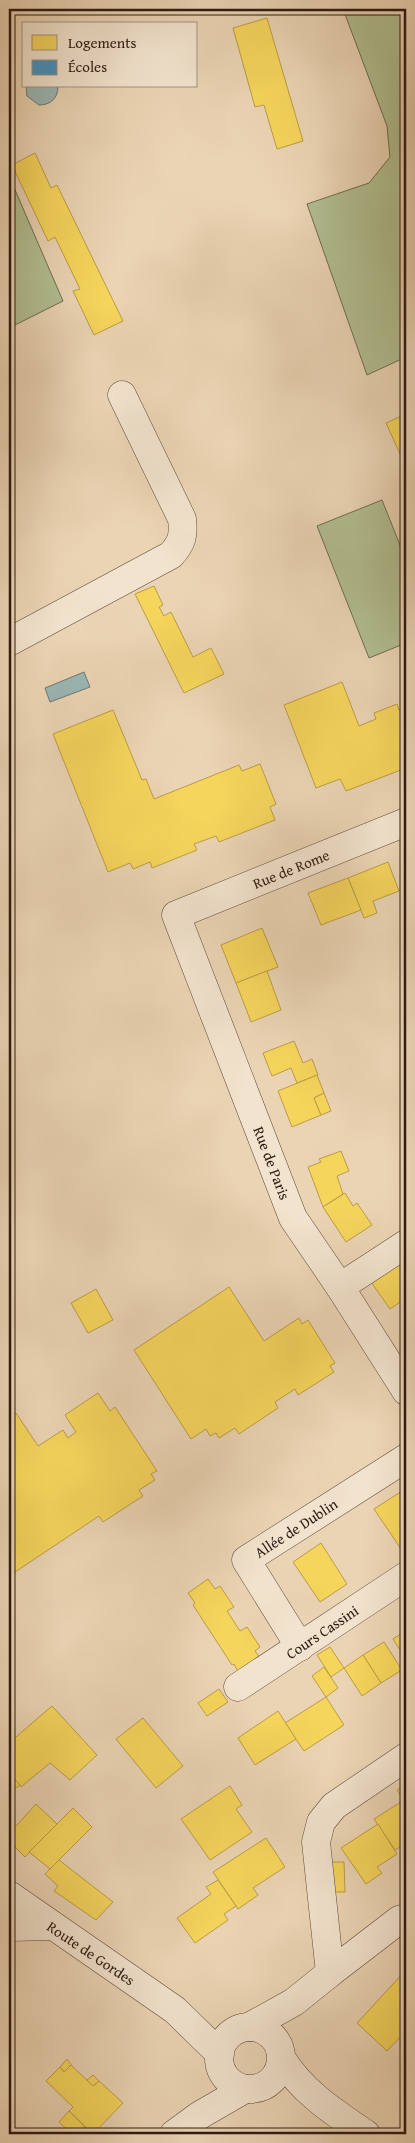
<svg xmlns="http://www.w3.org/2000/svg" width="415" height="2143" font-family="'Gentium Book Plus',serif">
  <rect width="100%" height="100%" fill="#ebd4b4"/>
  <filter id="stains"><feTurbulence type="fractalNoise" baseFrequency=".004" numOctaves="4"/><feColorMatrix values="0 0 0 0 .2 0 0 0 0 .09 0 0 0 0 .02 0 0 0 .5 -.17"/></filter>
  <radialGradient id="worn" r=".72"><stop offset=".6" stop-color="#630" stop-opacity="0"/><stop offset="1" stop-color="#630" stop-opacity=".3"/></radialGradient>
  <g fill="#b1be91" stroke="#6e6c52">
    <polygon points="343,9 406,9 406,357 367,375 307,204 369,183 390,157 387,126"/>
    <polygon points="9,176 63,301 9,328"/>
    <polygon points="382,500 406,560 406,643 369,658 317,526"/>
  </g>
  <g fill="#9ab7b5" stroke="#6e7874">
    <path d="M26,86H58C58,98 51,105 39,105L27,96Z"/>
    <polygon points="84,672 90,687 50,702 45,688"/>
  </g>
  <g fill="#f6d55c" stroke="#b99d46">
    <polygon points="267,18 303,141 277,149 264,105 255,107 233,28"/>
    <polygon points="35,153 51,188 57,185 123,321 94,335 73,291 80,289 55,237 48,241 12,165"/>
    <polygon points="406,414 406,467 386,423"/>
    <polygon points="154,586 163,605 159,607 164,616 171,612 193,657 211,648 224,674 184,693 135,594"/>
    <polygon points="342,682 359,726 376,719 374,713 397,704 399,710 406,707 406,768 346,791 340,779 316,788 284,705"/>
    <polygon points="113,710 142,780 146,779 154,799 239,765 242,771 260,764 276,804 270,807 275,820 219,842 216,836 194,844 197,850 152,868 150,862 133,869 130,863 108,872 53,734"/>
    <polygon points="388,862 399,891 373,901 377,913 364,918 348,878"/>
    <polygon points="348,878 361,910 321,925 308,893"/>
    <polygon points="262,928 278,967 236,983 221,945"/>
    <polygon points="267,971 281,1010 251,1022 236,983"/>
    <polygon points="294,1041 303,1063 312,1059 318,1075 297,1083 291,1068 272,1076 263,1053"/>
    <polygon points="317,1075 324,1093 314,1098 321,1115 292,1127 278,1091"/>
    <polygon points="324,1093 331,1111 321,1115 314,1098"/>
    <polygon points="341,1151 349,1171 337,1176 343,1194 323,1207 308,1167 321,1162 319,1159"/>
    <polygon points="345,1193 353,1206 357,1203 372,1225 346,1242 323,1207"/>
    <polygon points="406,1259 406,1298 390,1309 371,1282"/>
    <polygon points="229,1287 264,1341 299,1318 302,1324 308,1320 335,1363 330,1366 334,1372 298,1395 295,1389 275,1402 278,1408 239,1434 235,1428 219,1438 216,1433 210,1436 206,1429 191,1439 134,1350"/>
    <polygon points="96,1289 113,1320 88,1333 71,1303"/>
    <polygon points="98,1393 110,1411 115,1407 157,1471 151,1474 155,1480 139,1490 143,1496 103,1522 99,1516 9,1576 9,1418 16,1413 38,1446 63,1430 68,1438 76,1432 65,1415"/>
    <polygon points="402,1491 406,1497 406,1546 401,1549 374,1509"/>
    <polygon points="321,1543 347,1584 320,1602 293,1562"/>
    <polygon points="208,1579 215,1589 220,1586 234,1607 227,1611 240,1631 247,1627 260,1647 255,1651 262,1661 240,1675 234,1664 232,1665 193,1605 195,1603 188,1593"/>
    <polygon points="406,1624 406,1659 393,1639 404,1632 401,1627"/>
    <polygon points="384,1642 402,1670 381,1683 363,1655"/>
    <polygon points="330,1647 344,1668 331,1677 317,1655"/>
    <polygon points="363,1655 381,1683 362,1696 344,1668"/>
    <polygon points="324,1667 338,1688 326,1697 312,1676"/>
    <polygon points="219,1689 228,1702 207,1716 198,1703"/>
    <polygon points="326,1697 344,1725 304,1751 285,1723"/>
    <polygon points="52,1706 97,1755 70,1780 50,1763 21,1787 9,1773 9,1743"/>
    <polygon points="278,1711 296,1739 255,1765 238,1738"/>
    <polygon points="143,1718 183,1766 156,1788 116,1739"/>
    <polygon points="9,1773 20,1785 9,1793"/>
    <polygon points="406,1784 406,1843 395,1850 374,1819 404,1800 397,1790"/>
    <polygon points="230,1786 242,1805 236,1809 252,1832 210,1860 181,1819"/>
    <polygon points="36,1804 57,1824 25,1857 9,1841 9,1821 16,1826"/>
    <polygon points="73,1808 92,1827 50,1869 29,1852"/>
    <polygon points="378,1824 397,1854 377,1867 382,1873 366,1884 341,1848"/>
    <polygon points="266,1838 285,1867 253,1888 258,1895 238,1909 213,1872"/>
    <polygon points="59,1860 113,1902 96,1920 54,1891 58,1886 45,1874"/>
    <polygon points="331,1862 344,1862 345,1892 332,1892"/>
    <polygon points="218,1880 236,1906 224,1914 228,1920 195,1943 177,1918 211,1894 206,1887"/>
    <polygon points="406,1970 406,2031 387,2051 357,2023"/>
    <polygon points="67,2059 71,2065 64,2072 60,2067"/>
    <polygon points="71,2065 93,2086 99,2081 123,2103 93,2134 69,2111 73,2107 46,2081 60,2067 64,2072"/>
    <polygon points="93,2075 99,2081 93,2086 87,2080"/>
    <polygon points="69,2111 85,2127 77,2134 71,2134 59,2122"/>
  </g>
  <polygon fill="#4393c3" stroke="#3c6f8e" points="259,2130 271,2130 284,2134 247,2134"/>
  <g fill="none" stroke-linecap="round" stroke-linejoin="round">
    <defs>
      <g id="minor">
        <path d="M9,642L171,555C182,543 184,535 182,519L122,395"/>
        <polyline points="406,822 176,915 293,1218 340,1287 406,1391"/>
        <polyline points="340,1287 406,1244"/>
        <polyline points="300,1647 246,1560 406,1458"/>
        <polyline points="238,1687 406,1576"/>
        <polyline points="9,1895 175,2010 220,2054"/>
        <polyline points="9,1927 52,1926"/>
        <polyline points="330,1973 399,1920 406,1918"/>
        <circle cx="250" cy="2058" r="31"/>
        <polyline points="249,2027 294,2002 330,1973 316,1842 321,1822 334,1806 406,1757"/>
        <path d="M282,2059C302,2092 335,2113 366,2134"/>
        <polyline points="174,2134 200,2115 245,2089"/>
      </g>
    </defs>
    <use href="#minor" stroke="#5c483b" stroke-width="29"/>
    <use href="#minor" stroke="#f2e3ce" stroke-width="28"/>
  </g>
  <g text-anchor="middle" dominant-baseline="central" stroke-width="5" stroke-linejoin="round" paint-order="stroke">
    <g font-size="15" fill="#2c1a13" stroke="#f2e3ce">
      <text transform="translate(291 869) rotate(-22)">Rue de Rome</text>
      <text transform="translate(272 1163) rotate(69)">Rue de Paris</text>
      <text transform="translate(296 1528) rotate(-33)">Allée de Dublin</text>
      <text transform="translate(322 1632) rotate(-34)">Cours Cassini</text>
      <text transform="translate(91 1953) rotate(34)">Route de Gordes</text>
    </g>
  </g>
  <rect width="415" height="2143" fill="none" stroke="#ebd4b4" stroke-width="30"/>
  <rect x="10" y="10" width="395" height="2123" fill="none" stroke="#2c1a13" stroke-width="2.5"/>
  <rect x="15" y="15" width="385" height="2113" fill="none" stroke="#2c1a13"/>
  <rect x="22" y="22" width="175" height="65" fill="#f2e3ce" stroke="#a39383"/>
  <rect x="32" y="35" width="25" height="15" fill="#f6d55c" stroke="#a39383"/>
  <text x="68" y="48" font-size="15" fill="#2c1a13">Logements</text>
  <rect x="32" y="60" width="25" height="15" fill="#4393c3" stroke="#a39383"/>
  <text x="68" y="72" font-size="15" fill="#2c1a13">Écoles</text>
  <rect width="100%" height="100%" filter="url(#stains)"/>
  <rect width="100%" height="100%" fill="url(#worn)"/>
</svg>
